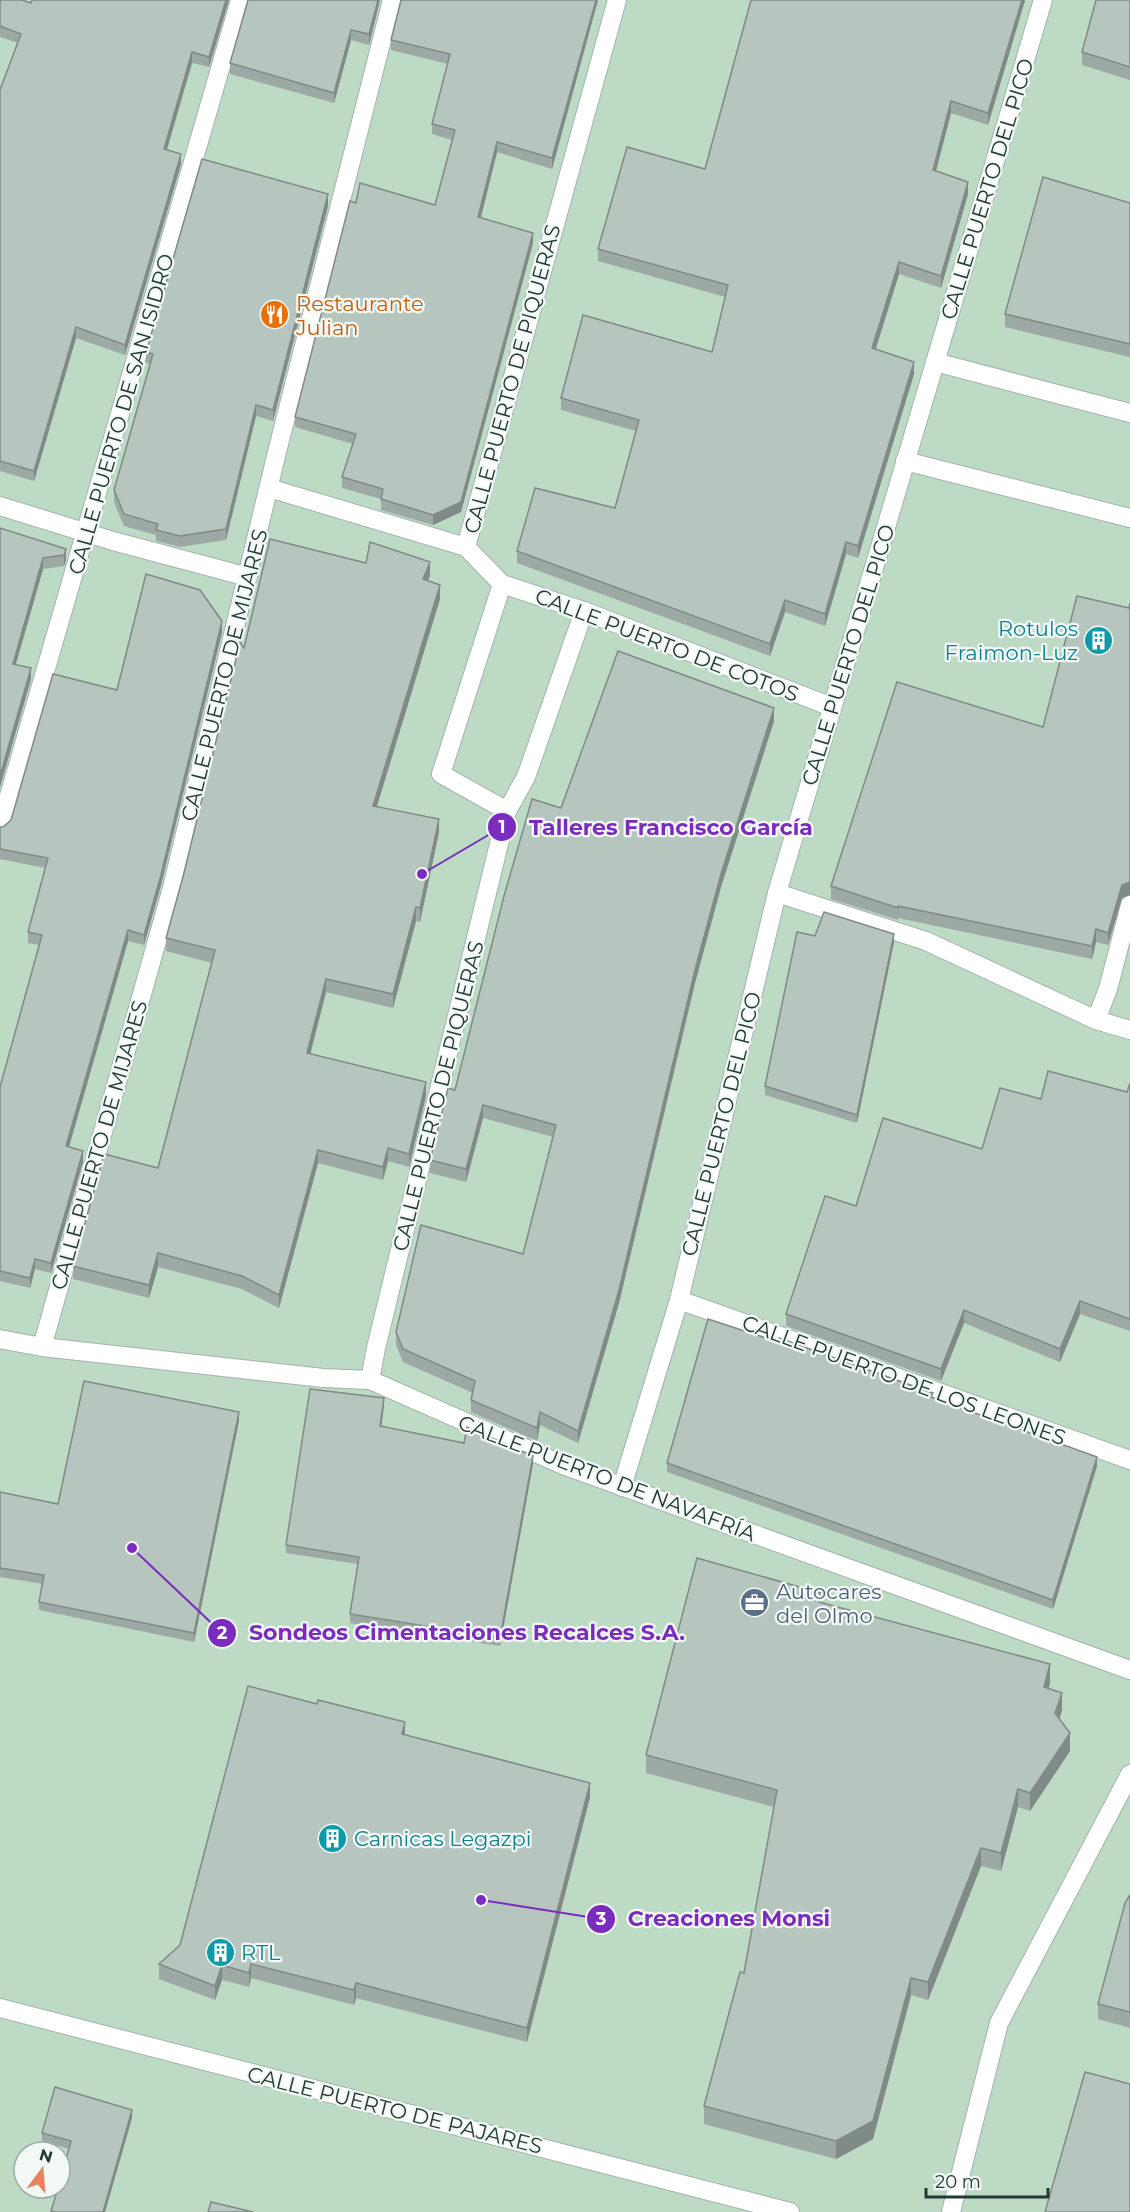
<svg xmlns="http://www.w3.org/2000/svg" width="1130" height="2212" font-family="Montserrat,sans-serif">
  <rect width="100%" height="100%" fill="#e1ebe7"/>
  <path fill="#bcdac4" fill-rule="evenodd" d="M0,0H1130V2212H0ZM24,2152H60V2188H24Z"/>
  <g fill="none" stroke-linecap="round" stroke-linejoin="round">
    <defs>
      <g id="minor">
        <polyline points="935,362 1130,413"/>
        <polyline points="905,461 1130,518"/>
        <polyline points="269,488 466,547 502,584 441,774 507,811"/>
        <polyline points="0,506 113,541 248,577"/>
        <polyline points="466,547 617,0"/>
        <polyline points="502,584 584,611 832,707"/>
        <polyline points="0,827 240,0"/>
        <polyline points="777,893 926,941 1096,1020 1130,1030"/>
        <polyline points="1096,1020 1108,989 1130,905"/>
        <polyline points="679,1300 1130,1460"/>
        <polyline points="0,1339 42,1347 323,1378 370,1380 563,1465 1130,1670"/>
        <polyline points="42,1347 172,888 278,448 392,0"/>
        <polyline points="370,1380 376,1348 507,811 526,777 584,611"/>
        <polyline points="622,1487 679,1300 777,893 1043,0"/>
        <polyline points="0,2008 790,2212"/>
        <polyline points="951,2212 999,2023 1130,1774"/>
      </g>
    </defs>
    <use href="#minor" stroke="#a4b2ae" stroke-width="20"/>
    <use href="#minor" stroke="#fff" stroke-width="18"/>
  </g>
  <g fill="#9da9a4">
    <polygon points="0,0 31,3 32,0 229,0 209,67 192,63 166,150 181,164 125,355 76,338 34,481 0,471 0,90 18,43 0,37"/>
    <polygon points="380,0 369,45 351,40 334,103 230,74 230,63"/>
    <polygon points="598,0 552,169 497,152 481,218 533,243 461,512 433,525 381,510 381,499 342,488 342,477 353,444 295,427 295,417 356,203 435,205 452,140 432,134 432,124 448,64 391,50 391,40"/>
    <polygon points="751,0 1025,0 988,125 951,113 936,171 968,194 941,288 899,274 876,349 914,374 858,558 846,554 825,626 785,612 770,656 517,563 517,551 615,508 636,431 561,410 561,398 712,352 725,297 598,261 598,249 705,169"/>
    <polygon points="1130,0 1130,80 1082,65 1082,52"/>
    <polygon points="1130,203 1130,357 1005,327 1005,314"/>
    <polygon points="328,206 273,421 256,416 226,540 180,547 156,541 156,535 124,526 114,502 114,490 150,364 146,363 146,352"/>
    <polygon points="0,528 66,549 66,560 64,566 43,569 16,664 31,679 0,787"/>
    <polygon points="366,563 430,575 428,581 440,599 377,806 439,832 420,922 416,921 393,1008 326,992 310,1054 426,1096 409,1167 388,1161 383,1180 318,1163 279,1308 242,1289 158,1267 149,1298 73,1279 73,1266 158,1168 212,963 166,951 166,938 244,648"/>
    <polygon points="1129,608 1122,898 1108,945 1096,942 1092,959 898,918 898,920 831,899 831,886 1043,727"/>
    <polygon points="222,632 161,885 144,945 128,941 69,1147 83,1162 51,1273 35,1269 30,1288 0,1281 0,1087 39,945 28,943 28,932 45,868 0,859 0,827 3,827 11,820 117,690"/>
    <polygon points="774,721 721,887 695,983 619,1303 578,1443 540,1425 537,1441 471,1412 471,1400 473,1393 403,1362 396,1345 396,1332 523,1254 553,1137 483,1118 466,1182 430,1173 430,1160 455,1090 561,808"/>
    <polygon points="894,942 857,1123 765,1095 765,1086"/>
    <polygon points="1130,1083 1130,1331 1080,1314 1060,1362 964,1323 941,1381 786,1326 786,1314 856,1206 982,1149 1041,1099 1127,1092"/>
    <polygon points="933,1398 1097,1466 1053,1609 667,1472 667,1463"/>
    <polygon points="384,1406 381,1427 533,1464 500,1646 350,1623 350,1614 358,1564 286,1553 286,1545"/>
    <polygon points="239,1421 194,1642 39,1610 39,1602 43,1584 0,1577 0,1492 58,1504"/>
    <polygon points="821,1603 1050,1682 1049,1688 1062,1711 1059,1719 1070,1751 1030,1811 1018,1807 1001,1871 981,1866 928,2000 911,1995 873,2139 836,2159 704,2124 704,2106 744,1973 774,1807 646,1773 646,1755"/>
    <polygon points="405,1734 590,1797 527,2042 356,1998 354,2005 251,1978 249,1987 222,1980 215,2000 159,1979 159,1964 180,1945"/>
    <polygon points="1130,1895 1130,2028 1098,2019 1098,2004"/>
    <polygon points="132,2118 105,2212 51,2212 69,2149 42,2141 42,2133"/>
  </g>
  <g fill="#808a86">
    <polygon points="226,0 229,0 209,67 209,57"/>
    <polygon points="378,0 380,0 369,45 369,34"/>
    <polygon points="596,0 598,0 552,169 552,158"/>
    <polygon points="1022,0 1025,0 988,125 988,113"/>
    <polygon points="351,30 351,40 334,103 334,93"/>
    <polygon points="192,52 192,63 164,160 164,149"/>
    <polygon points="951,101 951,113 933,182 933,170"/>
    <polygon points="497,142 497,152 478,228 478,217"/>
    <polygon points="181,154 181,164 125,355 125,345"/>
    <polygon points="968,182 968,194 941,288 941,276"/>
    <polygon points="328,194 328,206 273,421 273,410"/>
    <polygon points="533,233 533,243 461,512 433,525 433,515"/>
    <polygon points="899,262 899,274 872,360 872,348"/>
    <polygon points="76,327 76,338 34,481 34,471"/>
    <polygon points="914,362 914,374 858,558 858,546"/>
    <polygon points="256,405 256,416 226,540 226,529"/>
    <polygon points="846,542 846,554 825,626 825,614"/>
    <polygon points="66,549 66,560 64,566 64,555"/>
    <polygon points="43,558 43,569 13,674 13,664"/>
    <polygon points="430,562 430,575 423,593 423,579"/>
    <polygon points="440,585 440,599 373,819 373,806"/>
    <polygon points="785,600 785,612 770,656 770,644"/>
    <polygon points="222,621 222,632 161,885 144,945 144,935"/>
    <polygon points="31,668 31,679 0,787 0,776"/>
    <polygon points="774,708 774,721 721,887 695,983 619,1303 578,1443 578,1431 695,970 721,874"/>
    <polygon points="439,819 439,832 420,922 420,908"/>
    <polygon points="1130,882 1130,895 1122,898 1108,945 1108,933 1122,885"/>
    <polygon points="416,907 416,921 393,1008 393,994"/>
    <polygon points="1096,929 1096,942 1092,959 1092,946"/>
    <polygon points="128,930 128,941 66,1157 66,1146"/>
    <polygon points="894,934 894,942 857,1123 857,1115"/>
    <polygon points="326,979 326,992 307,1067 307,1053"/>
    <polygon points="426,1082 426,1096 409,1167 409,1154"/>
    <polygon points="483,1105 483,1118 466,1182 466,1169"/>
    <polygon points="388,1148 388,1161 383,1180 383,1167"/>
    <polygon points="318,1150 318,1163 279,1308 279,1295"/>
    <polygon points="83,1151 83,1162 51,1273 51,1263"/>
    <polygon points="158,1253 158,1267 149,1298 149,1285"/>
    <polygon points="35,1259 35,1269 30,1288 30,1278"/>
    <polygon points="1080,1301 1080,1314 1060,1362 1060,1349"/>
    <polygon points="964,1310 964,1323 941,1381 941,1369"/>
    <polygon points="384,1398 384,1406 380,1435 380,1426"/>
    <polygon points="239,1412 239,1421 194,1642 194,1633"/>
    <polygon points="540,1412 540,1425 537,1441 537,1428"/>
    <polygon points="533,1456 533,1464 500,1646 500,1638"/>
    <polygon points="1097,1457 1097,1466 1053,1609 1053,1600"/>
    <polygon points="1050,1664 1050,1682 1044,1705 1044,1687"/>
    <polygon points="1062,1693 1062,1711 1055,1731 1055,1713"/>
    <polygon points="405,1722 405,1736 402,1734"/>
    <polygon points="1070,1733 1070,1751 1030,1811 1030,1793"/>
    <polygon points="590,1783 590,1797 527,2042 527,2028"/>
    <polygon points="1018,1789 1018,1807 1001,1871 1001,1853"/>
    <polygon points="981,1848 981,1866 928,2000 928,1982"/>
    <polygon points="251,1964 251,1978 249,1987 249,1973"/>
    <polygon points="222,1965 222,1980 215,2000 215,1986"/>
    <polygon points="911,1978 911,1995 873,2139 836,2159 836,2141"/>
    <polygon points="356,1983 356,1998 354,2005 354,1990"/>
    <polygon points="132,2110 132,2118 105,2212 103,2212"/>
  </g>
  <g fill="#b7c5bf" stroke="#808a86" stroke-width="1.5">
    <polygon points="0,0 22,0 31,3 32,0 226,0 209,57 192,52 164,149 181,154 125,345 76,327 34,471 0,461 0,90 21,34 0,26"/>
    <polygon points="248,0 378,0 369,34 351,30 334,93 230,63"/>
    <polygon points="401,0 596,0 552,158 497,142 478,217 533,233 461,502 433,515 381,499 383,489 342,477 356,434 295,417 350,201 356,203 360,183 435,205 455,130 432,124 450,54 391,40"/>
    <polygon points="751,0 1022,0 988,113 951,101 933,170 968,182 941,276 899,262 872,348 914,362 858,546 846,542 825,614 785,600 770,644 517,551 535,488 615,508 639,420 561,398 583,315 712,352 728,285 598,249 627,147 705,169"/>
    <polygon points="1096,0 1130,0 1130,67 1082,52"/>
    <polygon points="202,159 328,194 273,410 256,405 226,529 180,536 156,530 158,524 124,514 114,490 153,354 146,352"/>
    <polygon points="1043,177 1130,203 1130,344 1005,314"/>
    <polygon points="0,528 66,549 64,555 43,558 13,664 31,668 0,776"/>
    <polygon points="270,539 366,563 370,542 430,562 423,579 440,585 373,806 439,819 420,908 416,907 393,994 326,979 307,1053 426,1082 409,1154 388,1148 383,1167 318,1150 279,1295 242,1276 158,1253 149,1285 73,1266 104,1154 158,1168 215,950 166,938 183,877 240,642 244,648"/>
    <polygon points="146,574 200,590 222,621 161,875 144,935 128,930 66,1146 83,1151 51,1263 35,1259 30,1278 0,1271 0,1087 42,935 28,932 48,858 0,849 0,827 3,827 11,820 53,674 117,690"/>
    <polygon points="1077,596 1129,608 1130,603 1130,882 1122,885 1108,933 1096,929 1092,946 898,906 898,908 831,886 897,682 1043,727"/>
    <polygon points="618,651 774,708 721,874 695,970 619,1290 578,1431 540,1412 537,1428 471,1400 475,1381 403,1349 396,1332 421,1225 523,1254 556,1125 483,1105 466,1169 430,1160 448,1088 455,1090 504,896 532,799 561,808"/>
    <polygon points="824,912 894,934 857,1115 765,1086 797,932 815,936"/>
    <polygon points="1048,1071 1127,1092 1130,1083 1130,1319 1080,1301 1060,1349 964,1310 941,1369 786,1314 825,1196 856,1206 883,1118 982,1149 1000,1088 1041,1099"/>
    <polygon points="708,1319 778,1342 779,1338 933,1393 931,1397 1097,1457 1053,1600 667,1463"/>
    <polygon points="84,1381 239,1412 194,1633 39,1602 44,1575 0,1568 0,1492 58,1504"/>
    <polygon points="310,1389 384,1398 380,1426 464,1443 467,1427 533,1456 500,1638 350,1614 359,1557 286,1545"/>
    <polygon points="697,1558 821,1593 819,1602 1050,1664 1044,1687 1062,1693 1055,1713 1070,1733 1030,1793 1018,1789 1001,1853 981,1848 928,1982 911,1978 873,2121 836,2141 704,2106 740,1972 744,1973 777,1790 646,1755"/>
    <polygon points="248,1686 317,1704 318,1700 405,1722 402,1734 590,1783 527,2028 356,1983 354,1990 251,1964 249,1973 222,1965 215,1986 159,1964 180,1945"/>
    <polygon points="1130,1895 1130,2012 1098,2004 1125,1903"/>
    <polygon points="1085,2072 1130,2084 1130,2212 1045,2212"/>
    <polygon points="55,2087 132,2110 103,2212 55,2212 51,2211 58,2188 60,2188 60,2181 71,2141 42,2133"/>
    <polygon points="211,2202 253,2212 208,2212"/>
  </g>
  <defs>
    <symbol id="restaurant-disc" viewBox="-11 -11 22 22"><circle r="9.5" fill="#e8710a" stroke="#f2f8f5"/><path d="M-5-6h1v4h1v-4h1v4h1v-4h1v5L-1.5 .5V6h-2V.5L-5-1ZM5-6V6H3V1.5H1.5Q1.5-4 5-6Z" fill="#fff"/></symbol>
    <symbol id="building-disc" viewBox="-11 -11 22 22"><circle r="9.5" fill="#0f9aa8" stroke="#f2f8f5"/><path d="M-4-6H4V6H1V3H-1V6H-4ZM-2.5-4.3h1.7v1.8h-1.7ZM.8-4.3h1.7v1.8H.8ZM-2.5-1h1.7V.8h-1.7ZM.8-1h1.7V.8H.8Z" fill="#fff"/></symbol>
    <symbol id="office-disc" viewBox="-11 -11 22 22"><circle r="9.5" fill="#5c6f8a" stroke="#f2f8f5"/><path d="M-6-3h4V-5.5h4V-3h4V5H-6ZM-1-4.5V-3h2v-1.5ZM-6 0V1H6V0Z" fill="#fff"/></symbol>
  </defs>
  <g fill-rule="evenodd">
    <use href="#restaurant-disc" x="258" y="298" width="33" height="33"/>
    <use href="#building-disc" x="1082" y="624" width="33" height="33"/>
    <use href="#office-disc" x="738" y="1586" width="33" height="33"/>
    <use href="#building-disc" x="316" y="1822" width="33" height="33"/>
    <use href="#building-disc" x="204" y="1936" width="33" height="33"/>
  </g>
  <g text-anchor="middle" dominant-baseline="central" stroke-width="4.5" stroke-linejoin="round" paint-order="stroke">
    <g font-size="21" fill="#233a34" stroke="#f2f8f5">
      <text transform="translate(987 189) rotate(-73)">CALLE PUERTO DEL PICO</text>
      <text transform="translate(512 379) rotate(-75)">CALLE PUERTO DE PIQUERAS</text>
      <text transform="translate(121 414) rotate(-74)">CALLE PUERTO DE SAN ISIDRO</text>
      <text transform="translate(667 645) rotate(21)">CALLE PUERTO DE COTOS</text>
      <text transform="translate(848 655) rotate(-73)">CALLE PUERTO DEL PICO</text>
      <text transform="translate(224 675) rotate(-76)">CALLE PUERTO DE MIJARES</text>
      <text transform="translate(438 1096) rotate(-76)">CALLE PUERTO DE PIQUERAS</text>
      <text transform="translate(721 1124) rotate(-76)">CALLE PUERTO DEL PICO</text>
      <text transform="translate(99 1145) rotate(-74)">CALLE PUERTO DE MIJARES</text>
      <text transform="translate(904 1380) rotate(20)">CALLE PUERTO DE LOS LEONES</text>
      <text transform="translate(607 1478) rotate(21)">CALLE PUERTO DE NAVAFRÍA</text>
      <text transform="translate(395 2110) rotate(14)">CALLE PUERTO DE PAJARES</text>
    </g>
    <g font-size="21" fill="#c56008" stroke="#f2f8f5" text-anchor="start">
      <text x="296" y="303">Restaurante<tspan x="296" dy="24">Julian</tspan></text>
    </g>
    <g font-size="21" fill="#0d838f" stroke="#f2f8f5" text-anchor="start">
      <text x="1078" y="628" text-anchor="end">Rotulos<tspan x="1078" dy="24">Fraimon-Luz</tspan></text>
      <text x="354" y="1838">Carnicas Legazpi</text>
      <text x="241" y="1952">RTL</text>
    </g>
    <g font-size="21" fill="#4e5e75" stroke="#f2f8f5" text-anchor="start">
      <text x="776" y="1591">Autocares<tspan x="776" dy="24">del Olmo</tspan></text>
    </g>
  </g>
  <path fill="none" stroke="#7b2cbf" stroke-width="2" d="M422 874L502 827M132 1548L222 1633M481 1900L601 1919"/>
  <g fill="#7b2cbf" stroke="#f2f8f5" stroke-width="2">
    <circle cx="422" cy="874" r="6"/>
    <circle cx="132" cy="1548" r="6"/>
    <circle cx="481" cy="1900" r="6"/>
    <circle cx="502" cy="827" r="15"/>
    <circle cx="222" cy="1633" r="15"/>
    <circle cx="601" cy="1919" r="15"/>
  </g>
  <g font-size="18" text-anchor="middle" font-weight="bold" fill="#fff">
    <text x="502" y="833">1</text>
    <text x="222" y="1639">2</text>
    <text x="601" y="1925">3</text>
  </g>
  <g font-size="22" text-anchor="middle" font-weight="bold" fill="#7b2cbf" stroke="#f2f8f5" stroke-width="4.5" stroke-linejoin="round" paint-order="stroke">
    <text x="671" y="835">Talleres Francisco García</text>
    <text x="467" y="1640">Sondeos Cimentaciones Recalces S.A.</text>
    <text x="729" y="1926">Creaciones Monsi</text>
  </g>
  <g transform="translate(42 2170) rotate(16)"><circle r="28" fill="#f2f8f5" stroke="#9faca8" stroke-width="1.5"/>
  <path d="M0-4.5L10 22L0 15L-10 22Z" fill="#e88362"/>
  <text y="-9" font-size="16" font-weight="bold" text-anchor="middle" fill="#233a34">N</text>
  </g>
  <path d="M926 2188v9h122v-9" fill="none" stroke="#233a34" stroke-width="3"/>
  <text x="935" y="2188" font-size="18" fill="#233a34" stroke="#f2f8f5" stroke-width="4.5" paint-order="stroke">20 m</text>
</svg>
